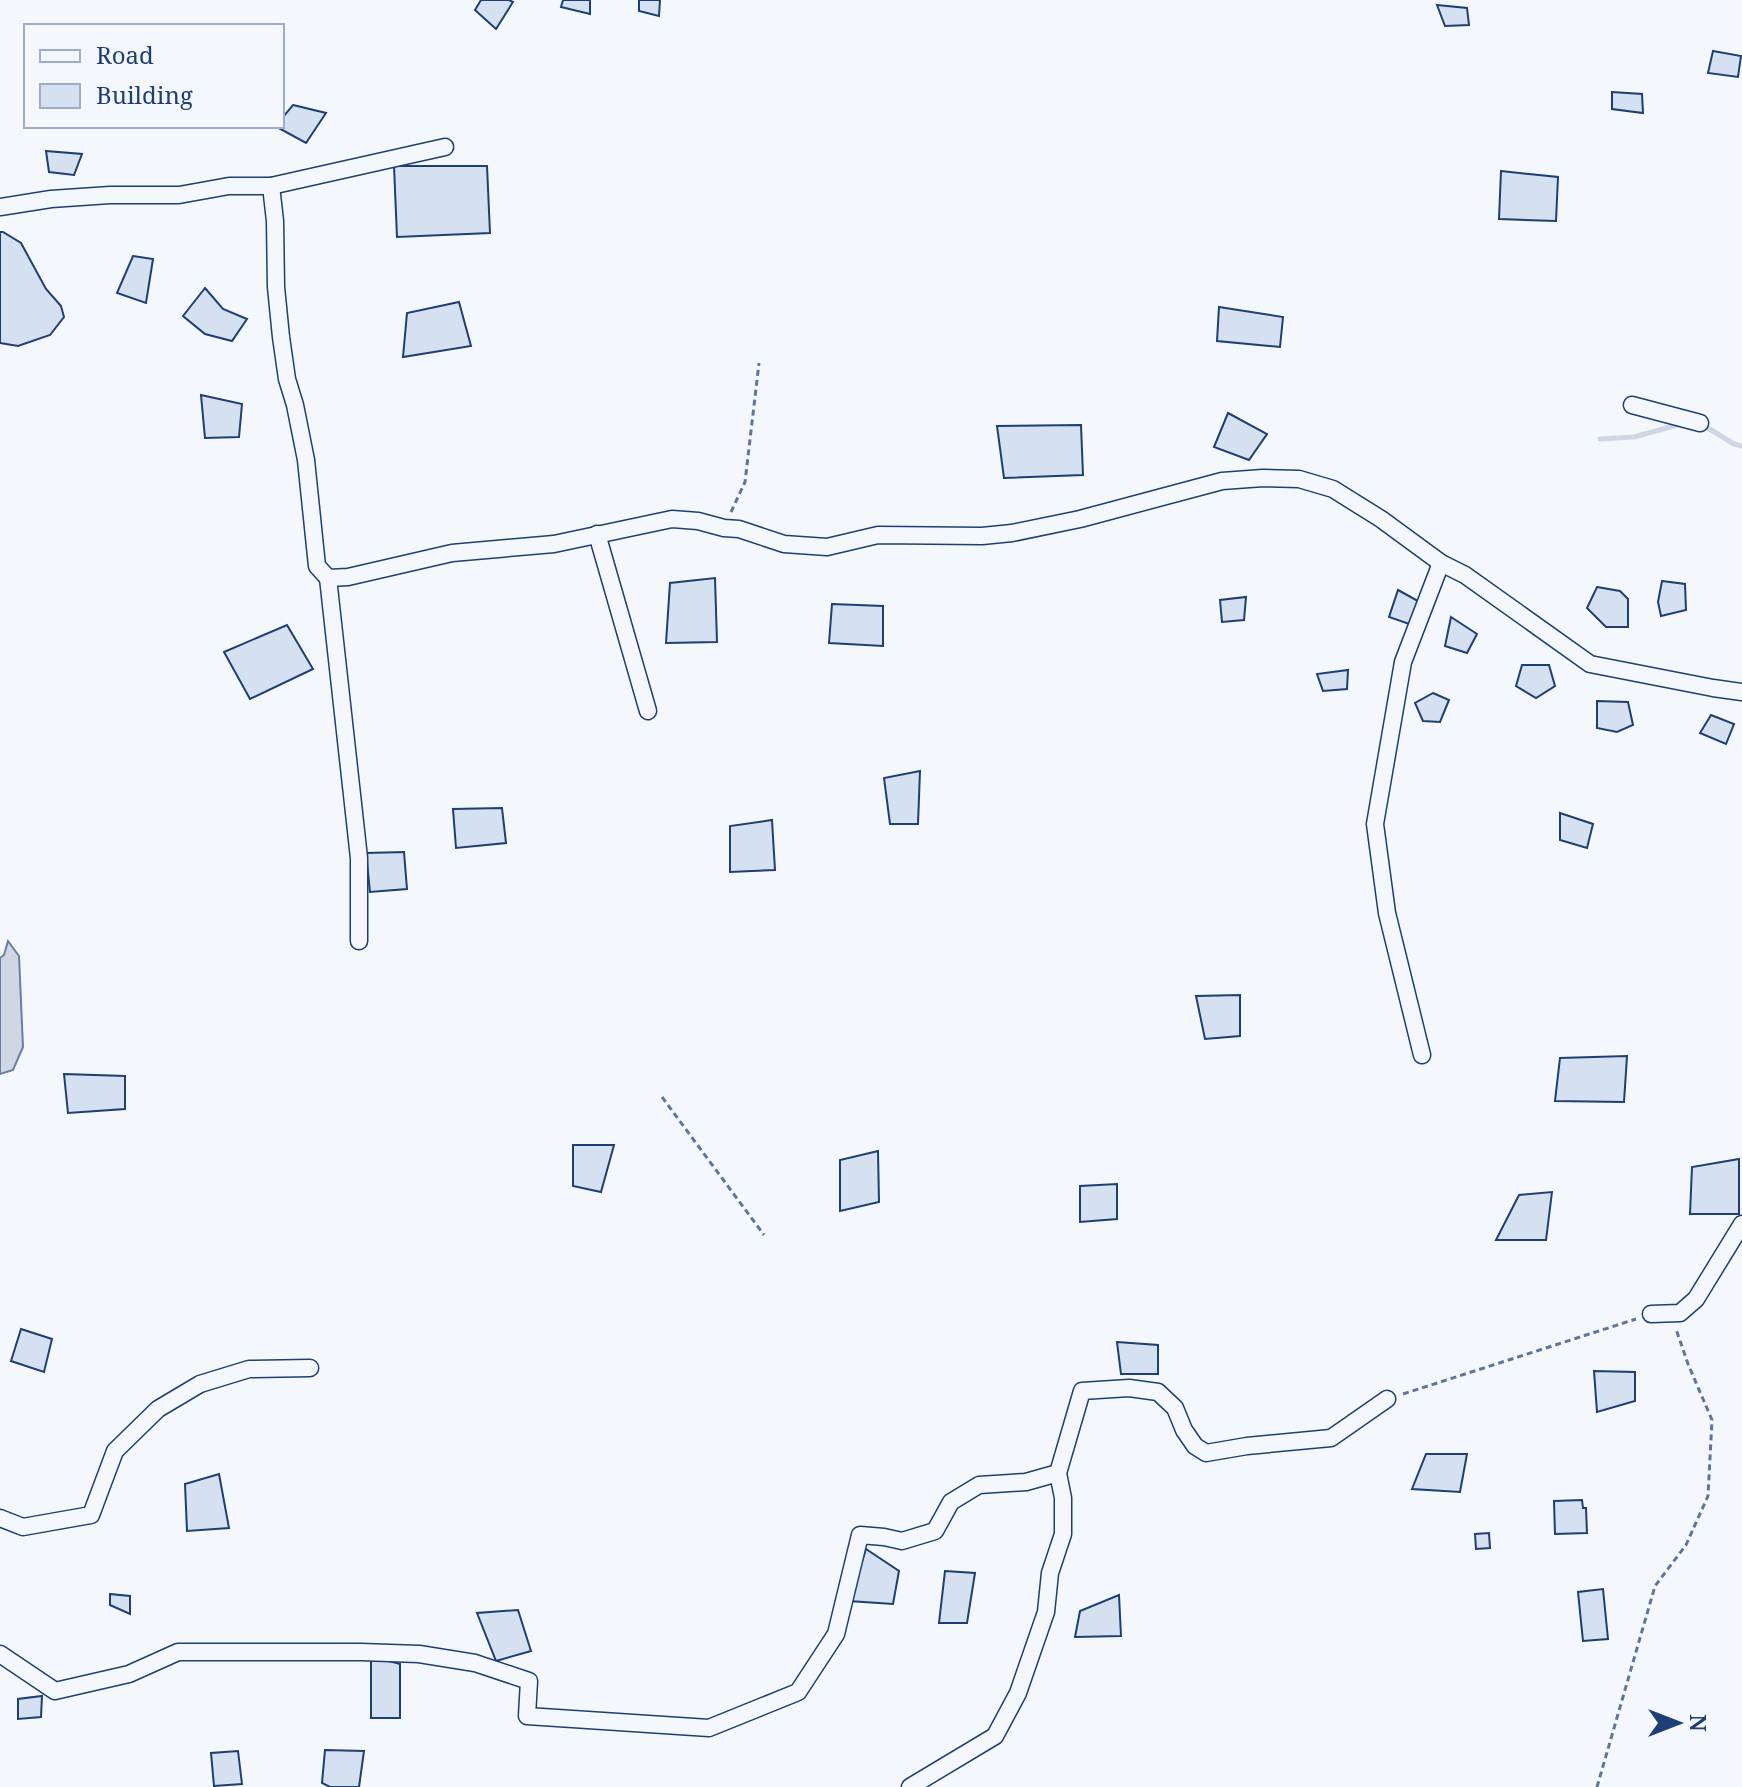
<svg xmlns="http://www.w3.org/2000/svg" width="1742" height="1787" font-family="'Noto Serif',serif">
  <rect width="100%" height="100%" fill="#f4f7fb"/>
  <polygon fill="#cfd7e4" stroke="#687fa3" stroke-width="2" points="8,941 19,956 23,1047 13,1070 0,1074 0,958 4,955"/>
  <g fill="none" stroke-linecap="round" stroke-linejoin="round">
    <g stroke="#cfd7e4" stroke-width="5">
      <polyline points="1703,425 1734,444 1742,446"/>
      <polyline points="1600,439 1634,437 1681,424"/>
    </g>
  </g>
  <g fill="#d5e0f0" stroke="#1d3f73" stroke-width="2">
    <polygon points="481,0 509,0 513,2 496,29 475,10"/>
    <polygon points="563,0 590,0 590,14 561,7"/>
    <polygon points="639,0 660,0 659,16 639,11"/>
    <polygon points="1437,5 1467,8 1469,25 1445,26"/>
    <polygon points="1713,51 1741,56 1738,77 1708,73"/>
    <polygon points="1612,92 1642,94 1643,113 1612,109"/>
    <polygon points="293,105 326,113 306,143 275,126 282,126 282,118"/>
    <polygon points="46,151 82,154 74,175 49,172"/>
    <polygon points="394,166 487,166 490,233 397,237"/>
    <polygon points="1501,171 1558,177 1556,221 1499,219"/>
    <polygon points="0,232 3,232 21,243 46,289 61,306 64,317 50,335 18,346 0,343"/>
    <polygon points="133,256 153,259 146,303 117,293"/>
    <polygon points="205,288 223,309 247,319 232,341 205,334 183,316"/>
    <polygon points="459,302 471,346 403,357 407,313"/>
    <polygon points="1219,307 1283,317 1280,347 1217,341"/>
    <polygon points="201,395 242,404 239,437 205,438"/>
    <polygon points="1228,413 1267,434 1249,460 1214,447"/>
    <polygon points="1081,425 1083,475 1004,478 997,426"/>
    <polygon points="715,578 717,642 666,643 670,583"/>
    <polygon points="1662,581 1685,584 1686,610 1661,616 1658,602"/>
    <polygon points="1597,587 1620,591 1628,599 1628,627 1606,627 1587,608"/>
    <polygon points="1398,590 1418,601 1412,625 1389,617"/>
    <polygon points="1246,597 1244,620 1222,622 1220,600"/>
    <polygon points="832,604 883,606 883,646 829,643"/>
    <polygon points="1451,617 1477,634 1467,653 1445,646"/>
    <polygon points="287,625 313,669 250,699 224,652"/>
    <polygon points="1522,665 1549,665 1555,686 1536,698 1516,686"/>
    <polygon points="1348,670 1347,689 1323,691 1317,674"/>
    <polygon points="1433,693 1449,700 1440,722 1423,721 1415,703"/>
    <polygon points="1597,701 1628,702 1633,725 1617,732 1597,728"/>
    <polygon points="1711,715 1734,724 1726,744 1700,733"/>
    <polygon points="920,771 918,824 890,824 884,778"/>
    <polygon points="502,808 506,843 456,848 453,809"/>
    <polygon points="1560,813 1593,824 1587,848 1560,840"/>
    <polygon points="772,820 775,870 730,872 730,826"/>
    <polygon points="404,852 407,889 370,892 366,853"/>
    <polygon points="1240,995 1240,1036 1205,1039 1196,996"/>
    <polygon points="1627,1056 1624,1102 1555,1101 1560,1058"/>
    <polygon points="64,1074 125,1076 125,1109 68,1113"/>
    <polygon points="573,1145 614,1145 601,1192 573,1186"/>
    <polygon points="878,1151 879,1202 840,1211 840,1160"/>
    <polygon points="1739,1159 1739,1214 1690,1214 1692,1167"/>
    <polygon points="1117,1184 1117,1219 1080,1222 1080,1186"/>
    <polygon points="1552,1192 1546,1240 1496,1240 1519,1195"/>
    <polygon points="21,1329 52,1339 44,1372 11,1361"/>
    <polygon points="1117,1342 1158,1345 1158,1374 1121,1374"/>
    <polygon points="1594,1371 1635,1372 1635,1401 1597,1412"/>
    <polygon points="1426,1454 1467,1454 1460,1492 1412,1489"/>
    <polygon points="219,1474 229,1528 187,1531 185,1484"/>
    <polygon points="1582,1500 1583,1508 1586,1508 1587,1533 1555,1534 1554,1501"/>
    <polygon points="1489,1533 1490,1548 1476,1549 1475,1534"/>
    <polygon points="866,1549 899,1571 893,1604 849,1601"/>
    <polygon points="945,1571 975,1573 967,1623 939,1623"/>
    <polygon points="1603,1589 1608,1639 1583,1641 1578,1592"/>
    <polygon points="110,1594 130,1596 130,1614 110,1605"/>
    <polygon points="1119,1595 1121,1636 1075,1637 1080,1611"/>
    <polygon points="518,1610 531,1651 496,1661 477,1613"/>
    <polygon points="371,1656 400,1664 400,1718 371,1718"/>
    <polygon points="42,1696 41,1717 18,1719 18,1699"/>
    <polygon points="325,1750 364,1751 359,1787 330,1787 322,1783"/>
    <polygon points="238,1751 242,1784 214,1786 211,1753"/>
  </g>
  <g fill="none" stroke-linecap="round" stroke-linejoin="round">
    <defs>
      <g id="street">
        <polyline points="271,186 445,147"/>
        <polyline points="0,207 51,199 110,195 179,195 229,186 271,186 275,221 276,287 281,337 287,379 295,405 306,460 317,566 328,578 348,577 452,553 554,544 672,519 698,521 724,528 739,529 784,544 827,547 878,535 982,536 1012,533 1080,519 1222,481 1263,478 1299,479 1333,489 1381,519 1441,563 1465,575 1590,664 1713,688 1742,692"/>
        <polyline points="1632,405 1700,423"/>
        <polyline points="597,534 648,711"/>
        <polyline points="328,578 359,858 359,941"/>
        <polyline points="1422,1055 1387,913 1375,824 1403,662 1441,563"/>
        <polyline points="1651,1314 1680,1313 1696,1299 1742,1224"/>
        <polyline points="0,1518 23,1527 91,1515 115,1451 158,1409 200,1384 249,1369 310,1368"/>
        <polyline points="0,1654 55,1691 129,1674 178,1652 361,1652 419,1654 475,1663 529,1681 527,1716 709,1728 798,1692 836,1634 860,1535 884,1537 902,1541 935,1531 951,1502 979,1485 1026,1482 1058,1473"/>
        <polyline points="910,1787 995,1736 1018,1693 1046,1612 1050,1573 1063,1534 1063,1498 1058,1473 1082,1391 1129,1388 1158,1392 1175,1408 1184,1430 1195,1446 1206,1453 1247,1446 1331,1438 1387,1399"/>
      </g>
    </defs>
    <use href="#street" stroke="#1d3f73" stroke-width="19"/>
    <g stroke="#5e769c" stroke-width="3" stroke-dasharray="6 4" stroke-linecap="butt">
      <polyline points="731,512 745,482 759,363"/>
      <polyline points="662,1097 764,1235"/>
      <polyline points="1403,1394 1636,1319"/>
      <polyline points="1597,1787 1655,1586 1686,1545 1708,1496 1712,1420 1688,1364 1676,1329"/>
    </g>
    <use href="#street" stroke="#f4f7fb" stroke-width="16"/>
  </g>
  <rect x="24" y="24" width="260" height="104" fill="#f4f7fb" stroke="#9eadc5" stroke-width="2"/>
  <rect x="40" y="50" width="40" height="12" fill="#f4f7fb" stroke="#9eadc5" stroke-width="2"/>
  <text x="96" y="64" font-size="24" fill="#1d3f73">Road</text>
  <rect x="40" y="84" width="40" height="24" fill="#d5e0f0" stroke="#9eadc5" stroke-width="2"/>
  <text x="96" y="104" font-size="24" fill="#1d3f73">Building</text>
  <g transform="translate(1678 1723) rotate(90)" stroke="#f4f7fb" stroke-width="6" paint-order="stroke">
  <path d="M0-6L14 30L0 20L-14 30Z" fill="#1d3f73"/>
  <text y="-12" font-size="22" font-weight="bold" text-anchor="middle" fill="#1d3f73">N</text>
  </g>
</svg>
